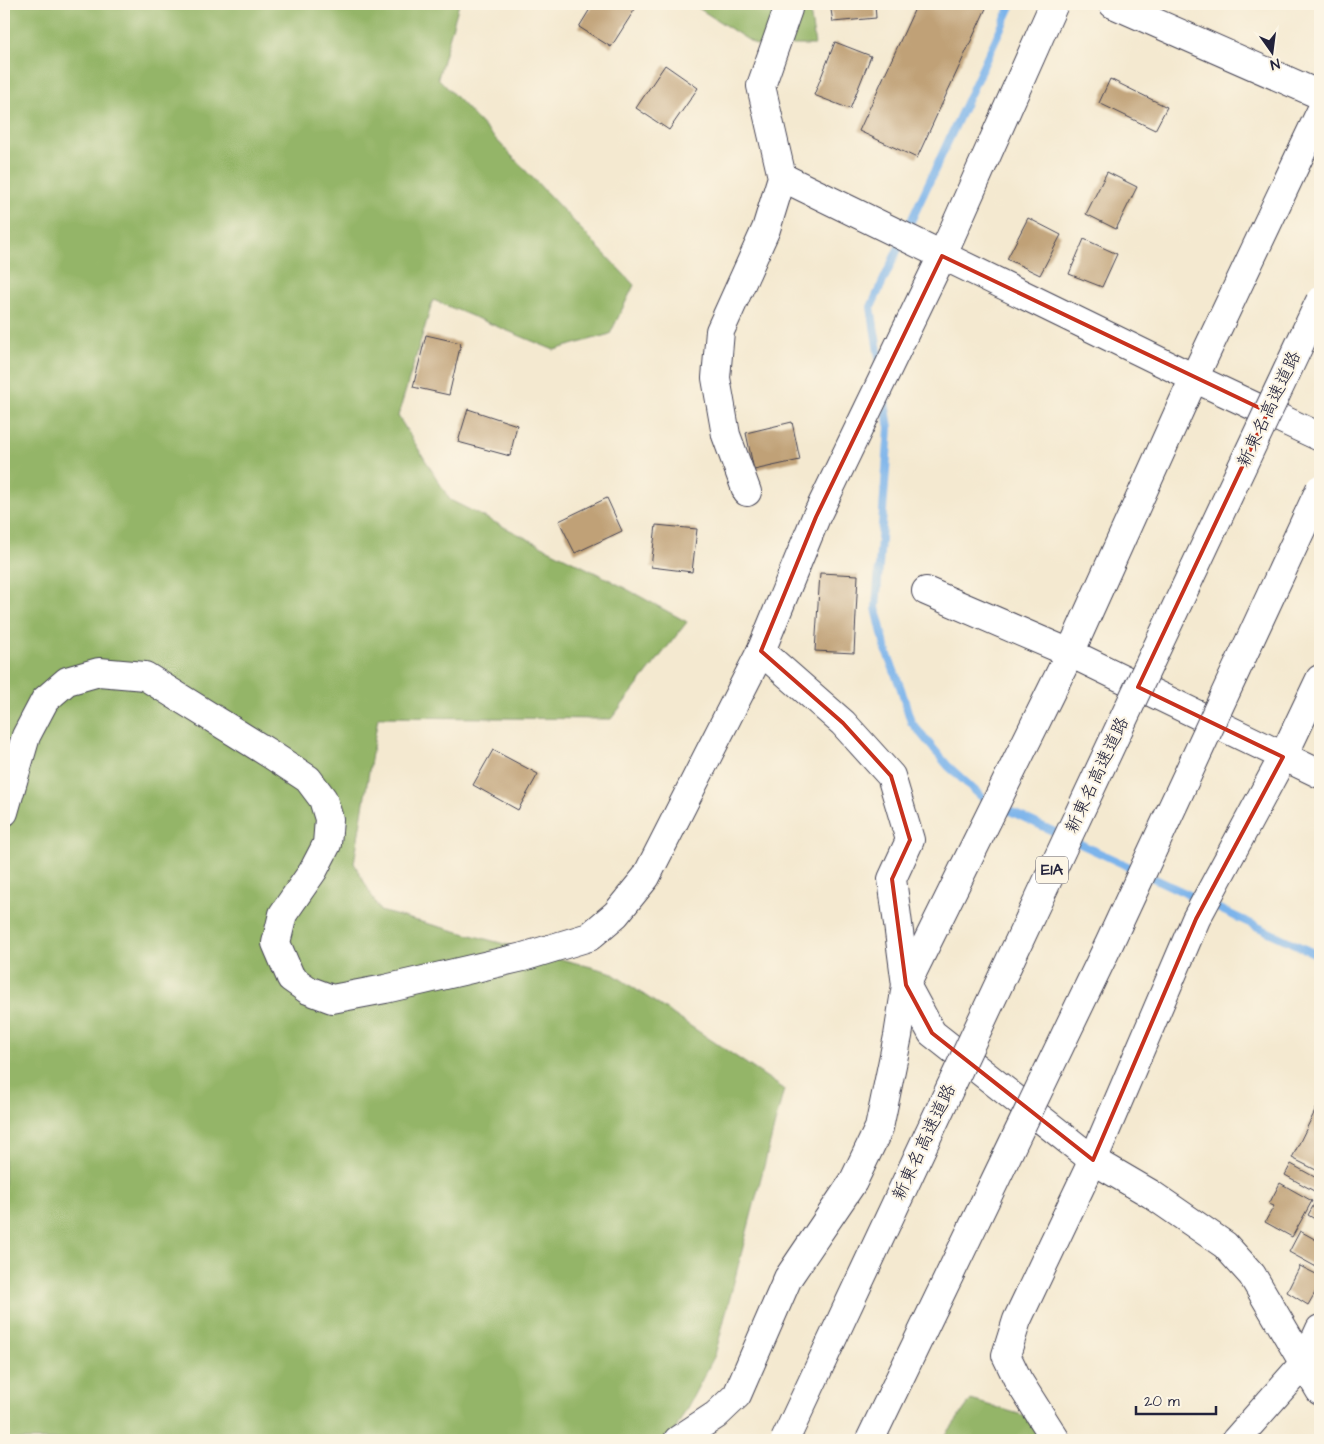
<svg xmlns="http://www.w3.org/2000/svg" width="1324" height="1444" font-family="'Architects Daughter','Klee One',sans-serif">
  <rect width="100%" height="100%" fill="#fcf5e5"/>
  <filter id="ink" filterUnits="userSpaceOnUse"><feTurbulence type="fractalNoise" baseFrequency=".02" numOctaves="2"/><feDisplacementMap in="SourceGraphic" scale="10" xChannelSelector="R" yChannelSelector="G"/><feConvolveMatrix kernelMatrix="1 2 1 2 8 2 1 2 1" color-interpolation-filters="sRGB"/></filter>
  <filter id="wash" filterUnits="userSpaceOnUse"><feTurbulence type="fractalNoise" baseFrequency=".0096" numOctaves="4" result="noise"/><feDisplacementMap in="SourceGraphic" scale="20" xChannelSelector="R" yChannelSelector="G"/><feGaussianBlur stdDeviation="1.12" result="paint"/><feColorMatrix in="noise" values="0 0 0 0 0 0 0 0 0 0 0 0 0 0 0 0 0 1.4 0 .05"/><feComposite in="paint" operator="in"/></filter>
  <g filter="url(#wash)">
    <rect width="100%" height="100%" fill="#f4e9d0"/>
    <g fill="#94b568" stroke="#5b6c52">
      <polygon points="4,4 459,4 438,78 634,285 610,334 554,350 433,300 398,416 450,500 610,580 687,622 611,719 378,717 354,863 380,911 610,972 784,1089 715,1355 670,1440 4,1440"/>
      <polygon points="692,4 809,4 815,45 756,45"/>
      <polygon points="971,1400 1029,1417 1046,1440 942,1440"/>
    </g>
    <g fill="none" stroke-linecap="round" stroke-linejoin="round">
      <g stroke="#7bb4eb" stroke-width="8">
        <polyline points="880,364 871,307 1012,4"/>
        <polyline points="884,395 889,428 876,608 886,650 901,689 911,722 948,766 984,799 1320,956"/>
      </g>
    </g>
    <g id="blocks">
      <g fill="#c0a177">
        <polygon points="593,4 626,4 635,9 611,47 579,27"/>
        <polygon points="830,4 875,4 876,18 833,22"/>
        <polygon points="917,4 988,4 917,158 859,131"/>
        <polygon points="835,42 871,56 850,109 814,95"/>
        <polygon points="665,65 698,88 669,130 636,108"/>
        <polygon points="1110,79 1167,107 1155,130 1099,103"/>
        <polygon points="1107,172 1137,187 1116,229 1086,214"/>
        <polygon points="1028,218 1061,235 1040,275 1007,259"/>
        <polygon points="1084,239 1117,254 1102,287 1069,274"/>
        <polygon points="426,335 461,343 449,395 413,387"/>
        <polygon points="468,409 517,425 510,456 458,442"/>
        <polygon points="792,422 800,460 754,470 746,433"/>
        <polygon points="607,498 622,531 575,553 559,521"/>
        <polygon points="656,525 697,529 692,572 651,567"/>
        <polygon points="820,573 858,575 854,653 815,651"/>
        <polygon points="493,750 538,774 518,810 473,785"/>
        <polygon points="1320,1101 1320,1172 1292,1158"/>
        <polygon points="1291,1164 1320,1180 1314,1191 1285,1175"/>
        <polygon points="1280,1183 1312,1201 1292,1237 1265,1222 1274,1206 1269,1204"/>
        <polygon points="1320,1194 1320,1222 1308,1215"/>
        <polygon points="1300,1231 1320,1242 1320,1269 1289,1252"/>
        <polygon points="1300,1266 1320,1276 1320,1284 1308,1305 1287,1292"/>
      </g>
    </g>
  </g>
  <g filter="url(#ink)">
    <use href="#blocks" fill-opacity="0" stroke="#424051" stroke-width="1"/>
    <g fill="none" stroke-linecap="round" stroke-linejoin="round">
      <defs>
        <g id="minor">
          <polyline points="1113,4 1320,95"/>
          <polyline points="782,177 1194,378 1320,437"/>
          <polyline points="747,492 726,435 716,378 720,331 766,229 782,177 761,86 788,9 787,4"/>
          <polyline points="926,591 1070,653 1320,774"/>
          <polyline points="761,651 843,723 891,776 910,840 892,879 906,985 932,1033 1093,1160 1151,1194 1225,1245 1252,1275 1320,1391"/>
          <polyline points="678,1440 716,1415 737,1395 788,1278 853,1182 879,1128 898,1036 906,985 1070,653 1194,378 1320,113"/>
          <polyline points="1056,1440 1018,1380 1006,1355 1017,1320 1093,1160 1196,919 1283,757 1320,679"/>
          <polyline points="1236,1440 1305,1362 1320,1329"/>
        </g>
        <polyline id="tertiary" points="4,812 26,736 45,700 67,681 99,672 145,676 270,754 308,779 323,799 329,819 327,844 313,871 283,914 276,943 291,978 308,990 332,999 385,989 523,957 589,937 616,914 646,877 761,651 816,517 942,256 1054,4"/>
      </defs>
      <use href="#minor" stroke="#424051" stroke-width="30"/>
      <use href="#tertiary" stroke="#424051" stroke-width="30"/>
      <use href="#minor" stroke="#fff" stroke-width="28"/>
      <use href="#tertiary" stroke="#fff" stroke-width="28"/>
      <defs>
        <g id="motorway-bridge">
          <polyline points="785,1440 1043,890 1320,301"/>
          <polyline points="870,1440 1109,944 1320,489"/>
        </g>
      </defs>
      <use href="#motorway-bridge" stroke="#424051" stroke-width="30" stroke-linecap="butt"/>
      <use href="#motorway-bridge" stroke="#fff" stroke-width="28"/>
    </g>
  </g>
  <path fill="none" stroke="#c8321e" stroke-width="4" stroke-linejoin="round" d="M942,256L1268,412L1138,687L1283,757L1196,919L1093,1160L932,1033L906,985L892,879L910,840L891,776L843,723L761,651L816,517Z"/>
  <g text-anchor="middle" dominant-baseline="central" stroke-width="4.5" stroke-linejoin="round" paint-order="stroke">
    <rect fill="#fcf5e5" stroke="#63616e" stroke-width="1" x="1036" y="856.5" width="32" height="27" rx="4"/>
    <g font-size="16" font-weight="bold" fill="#22223b">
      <text x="1052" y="870">E1A</text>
    </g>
    <g font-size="18" fill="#22223b" stroke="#fcf5e5">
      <text transform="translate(1269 409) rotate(-65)">新東名高速道路</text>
      <text transform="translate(1097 775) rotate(-65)">新東名高速道路</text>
      <text transform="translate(924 1142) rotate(-65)">新東名高速道路</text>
    </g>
  </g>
  <rect width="1324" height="1444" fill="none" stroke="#fcf5e5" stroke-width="20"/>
  <g transform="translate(1272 52) rotate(166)" stroke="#fcf5e5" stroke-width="4" paint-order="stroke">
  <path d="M0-4L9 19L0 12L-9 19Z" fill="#22223b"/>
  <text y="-8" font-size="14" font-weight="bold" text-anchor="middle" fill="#22223b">N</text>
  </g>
  <path d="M1136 1406v8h80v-8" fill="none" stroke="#22223b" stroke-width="2.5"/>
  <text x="1144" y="1406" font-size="15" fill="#22223b" stroke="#fcf5e5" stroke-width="4" paint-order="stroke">20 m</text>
</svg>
